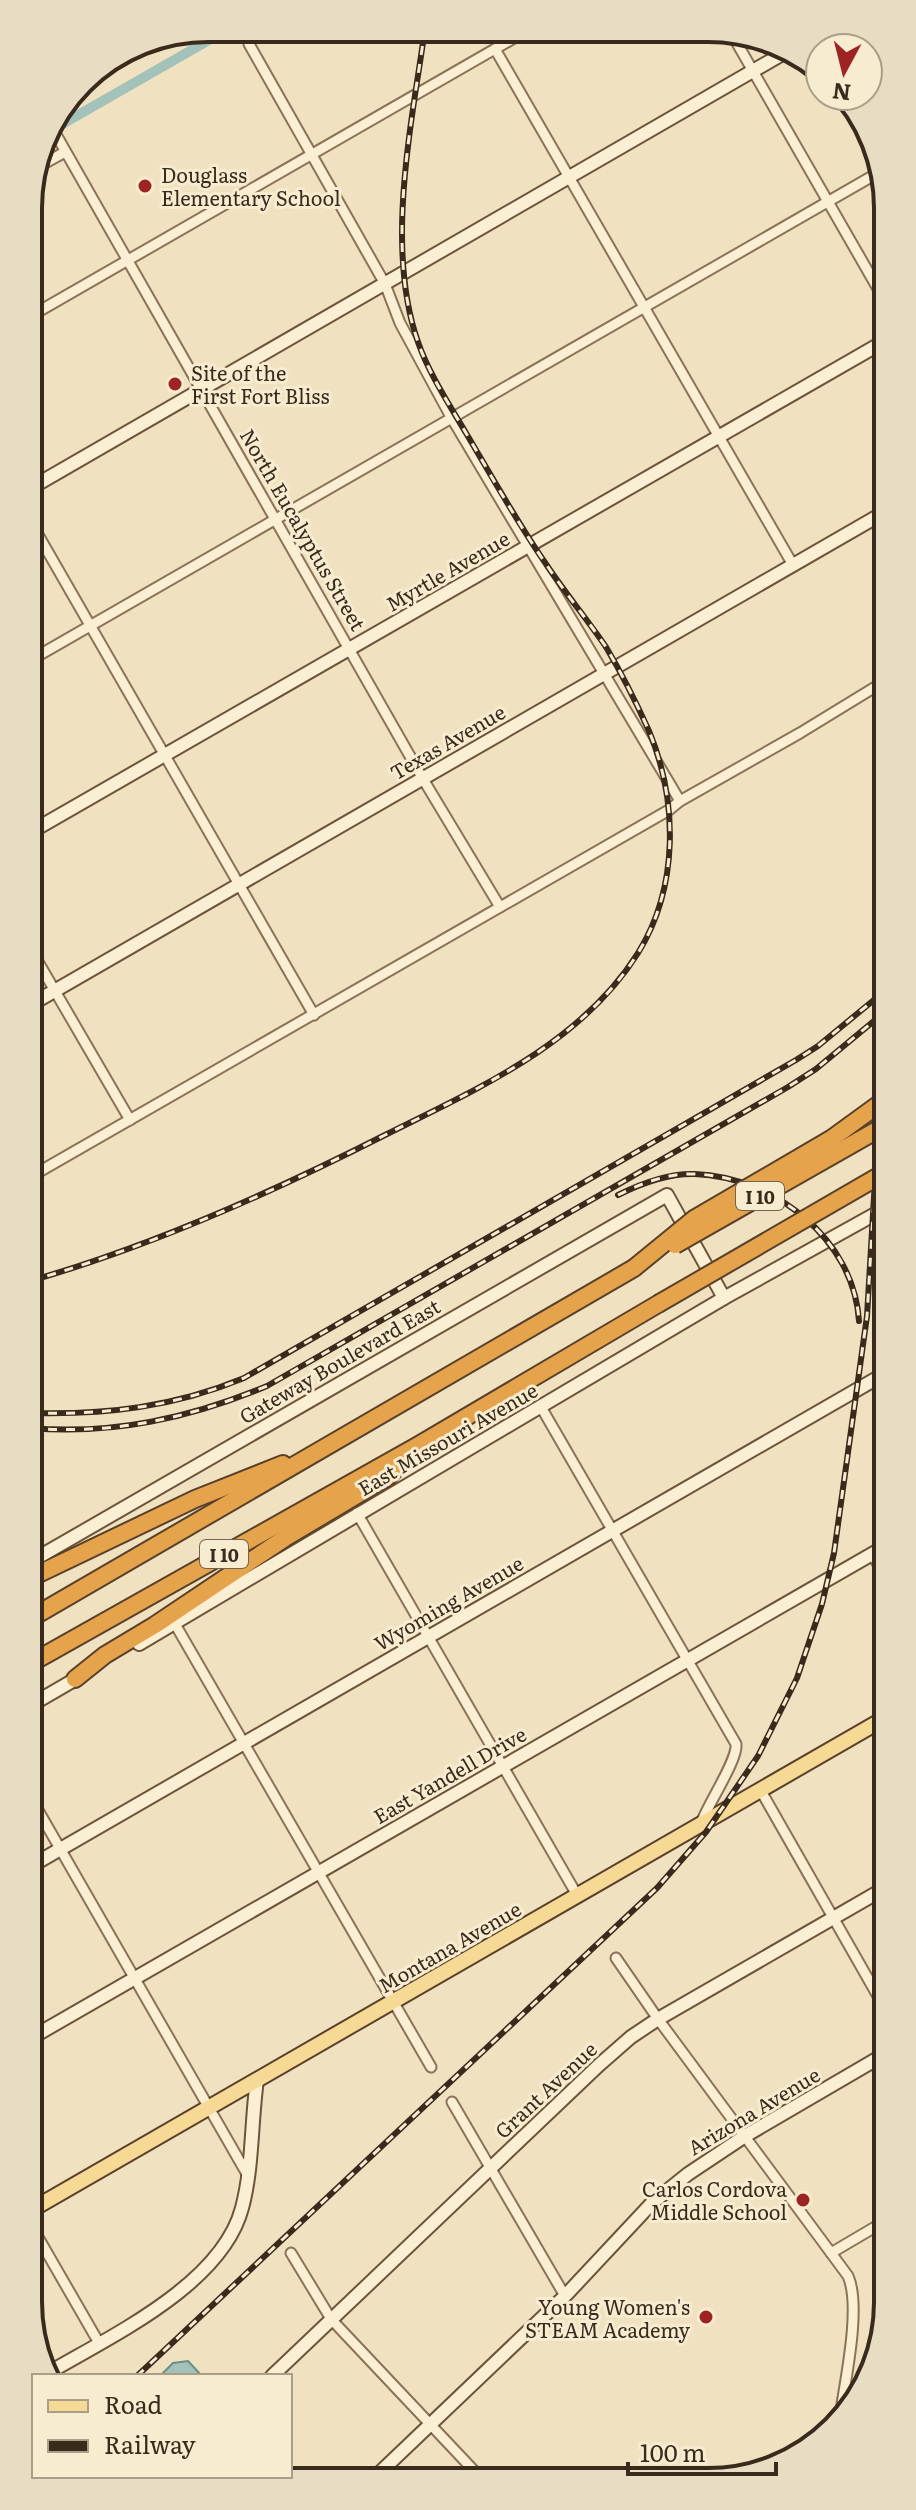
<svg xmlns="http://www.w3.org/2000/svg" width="916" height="2510" font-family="Literata,serif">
  <rect width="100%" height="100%" fill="#f0e2c0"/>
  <polygon fill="#a3c2b9" stroke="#699087" stroke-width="2" points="188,2361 202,2376 160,2376 173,2363"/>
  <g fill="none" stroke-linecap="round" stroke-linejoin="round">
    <polyline stroke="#a3c2b9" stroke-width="10" points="45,134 230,28"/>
    <defs>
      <g id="street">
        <polyline points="730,31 885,301"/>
        <polyline points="249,44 385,284 400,323 451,417 680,801"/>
        <polyline points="495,49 793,565"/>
        <polyline points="50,124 423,779 500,907"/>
        <polyline points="36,168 65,152"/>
        <polyline points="29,317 528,30"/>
        <polyline points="29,519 314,1015"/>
        <polyline points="29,661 883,170"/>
        <polyline points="30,948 130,1120"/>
        <polyline points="30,1177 669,810 680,801 800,733 885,681"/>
        <path d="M541,1407L736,1744C738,1760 707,1805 700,1826"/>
        <polyline points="357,1513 577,1895"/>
        <polyline points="872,1554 887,1580"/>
        <polyline points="175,1624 431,2067"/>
        <polyline points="761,1791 887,2012"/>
        <polyline points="31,1798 247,2174"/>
        <path d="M616,1958L658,2019L848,2276C862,2308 844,2386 839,2423"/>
        <polyline points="452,2102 565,2296"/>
        <polyline points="31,2225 99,2343"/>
        <polyline points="291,2253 331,2319 479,2476"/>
        <polyline points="831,2253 887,2220"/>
      </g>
      <g id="secondary">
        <polyline points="29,489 784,53"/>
        <polyline points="29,833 885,341"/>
        <polyline points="30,1005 885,512"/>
        <polyline points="30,1562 667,1195 724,1298"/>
        <polyline points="139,1644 724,1298 886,1208"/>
        <polyline points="31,1705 81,1676"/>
        <polyline points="31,1866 886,1373"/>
        <polyline points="31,2038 886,1546"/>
        <path d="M50,2372C113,2335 222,2284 242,2208C253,2167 251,2122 257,2080"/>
        <polyline points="272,2376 599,2065 631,2037 658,2019 887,1887"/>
        <polyline points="172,2476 173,2478"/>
        <polyline points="373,2479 565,2296 652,2203 688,2174 745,2136 887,2053"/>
      </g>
      <polyline id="primary" points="31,2210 887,1717"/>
      <g id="highway">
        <polyline points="30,1578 195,1499 283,1464"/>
        <polyline points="31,1618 634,1268"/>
        <polyline points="31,1663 417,1446 658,1304"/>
        <polyline points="75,1679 105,1655 155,1625 285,1538 389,1476 408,1455"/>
      </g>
    </defs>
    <use href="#street" stroke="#8a7357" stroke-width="13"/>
    <use href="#secondary" stroke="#6c543a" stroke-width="16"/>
    <use href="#primary" stroke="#58402b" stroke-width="18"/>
    <use href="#highway" stroke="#58402b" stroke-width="20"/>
    <use href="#street" stroke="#fbefd3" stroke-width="9"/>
    <use href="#secondary" stroke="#fbefd3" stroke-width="12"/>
    <use href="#primary" stroke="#f6d995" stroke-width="14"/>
    <use href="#highway" stroke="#e5a34b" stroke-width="16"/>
    <defs>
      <g id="rail">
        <path d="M618,1195C642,1183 668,1173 695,1174C774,1177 854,1239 859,1321"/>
        <path d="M30,1281C152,1246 271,1193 385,1135C477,1089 581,1044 638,953C679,887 678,801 649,731C636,702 622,674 606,647C587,619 565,593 546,564C517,522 492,477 466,433C449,404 429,374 418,342C385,248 411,127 425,29"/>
        <path d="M30,1413C106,1415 174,1407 244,1378L796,1060L818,1046L886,990"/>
        <path d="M30,1428C114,1435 190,1418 267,1386L788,1087L816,1069L886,1011"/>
        <polyline points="137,2376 657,1888 706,1832 758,1756 797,1678 822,1604 834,1553 867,1316 877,1146 886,1082"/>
      </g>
    </defs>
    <use href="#rail" stroke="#392a1c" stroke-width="6"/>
    <use href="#rail" stroke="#f7ecd0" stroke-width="3" stroke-dasharray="9" stroke-linecap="butt"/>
    <defs>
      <g id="highway-bridge">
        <polyline points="675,1245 886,1125"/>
        <polyline points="634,1268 694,1219 831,1139 886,1099"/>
        <polyline points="658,1304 886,1172"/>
      </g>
    </defs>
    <use href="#highway-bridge" stroke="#58402b" stroke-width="20" stroke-linecap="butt"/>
    <use href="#highway-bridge" stroke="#e5a34b" stroke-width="16"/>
  </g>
  <g fill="#9d2423" stroke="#f7ecd0" stroke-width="3">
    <circle cx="145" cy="186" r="8"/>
    <circle cx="175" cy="384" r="8"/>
    <circle cx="803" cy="2200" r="8"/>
    <circle cx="706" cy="2317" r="8"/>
  </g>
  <g text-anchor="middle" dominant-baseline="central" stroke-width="6" stroke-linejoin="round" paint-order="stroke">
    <g fill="#f7ecd0" stroke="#726452" stroke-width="2">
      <rect x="736" y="1182" width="48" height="28" rx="6"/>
      <rect x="200" y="1540" width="48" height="28" rx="6"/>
    </g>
    <g font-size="18" font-weight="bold" fill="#392a1c">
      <text x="760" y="1196">I 10</text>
      <text x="224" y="1554">I 10</text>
    </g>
    <g font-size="20" fill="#392a1c" stroke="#f7ecd0" text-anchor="start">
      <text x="161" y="174">Douglass<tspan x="161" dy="23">Elementary School</tspan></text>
      <text x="191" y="372">Site of the<tspan x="191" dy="23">First Fort Bliss</tspan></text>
      <text x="787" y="2188" text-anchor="end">Carlos Cordova<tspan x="787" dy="23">Middle School</tspan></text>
      <text x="690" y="2306" text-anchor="end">Young Women's<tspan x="690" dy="23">STEAM Academy</tspan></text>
    </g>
    <g font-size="20" fill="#392a1c" stroke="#f7ecd0">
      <text transform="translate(304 529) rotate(60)">North Eucalyptus Street</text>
      <text transform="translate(447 570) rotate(-30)">Myrtle Avenue</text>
      <text transform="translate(447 741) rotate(-30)">Texas Avenue</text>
      <text transform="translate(339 1360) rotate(-30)">Gateway Boulevard East</text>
      <text transform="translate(447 1438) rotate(-30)">East Missouri Avenue</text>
      <text transform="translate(448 1602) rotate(-30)">Wyoming Avenue</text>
      <text transform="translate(449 1774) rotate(-30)">East Yandell Drive</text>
      <text transform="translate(449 1946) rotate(-30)">Montana Avenue</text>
      <text transform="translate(545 2089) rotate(-43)">Grant Avenue</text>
      <text transform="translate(753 2110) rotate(-31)">Arizona Avenue</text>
    </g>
  </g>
  <path d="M0 0H916V2510H0ZM208 42H708A166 166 0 0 1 874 208V2302A166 166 0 0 1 708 2468H208A166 166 0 0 1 42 2302V208A166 166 0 0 1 208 42Z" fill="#e8dcc2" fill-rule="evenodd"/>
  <path fill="none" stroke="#392a1c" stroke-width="4" d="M208 42H708A166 166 0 0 1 874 208V2302A166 166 0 0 1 708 2468H208A166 166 0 0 1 42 2302V208A166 166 0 0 1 208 42Z"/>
  <rect x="32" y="2374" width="260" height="104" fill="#f7ecd0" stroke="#ab9e88" stroke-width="2"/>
  <rect x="48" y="2400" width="40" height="12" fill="#f6d995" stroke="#ab9e88" stroke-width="2"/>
  <text x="104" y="2414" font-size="24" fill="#392a1c">Road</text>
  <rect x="48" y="2440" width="40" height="12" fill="#392a1c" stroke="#ab9e88" stroke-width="2"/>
  <text x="104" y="2454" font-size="24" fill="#392a1c">Railway</text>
  <g transform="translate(844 72) rotate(187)"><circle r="38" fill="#f7ecd0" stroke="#ab9e88" stroke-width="2"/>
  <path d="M0-6L14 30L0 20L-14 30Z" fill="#9d2423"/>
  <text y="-12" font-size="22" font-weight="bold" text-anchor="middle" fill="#392a1c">N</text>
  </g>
  <path d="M628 2462v12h148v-12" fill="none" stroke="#392a1c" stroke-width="4"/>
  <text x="640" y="2462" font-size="24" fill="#392a1c" stroke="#f7ecd0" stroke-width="6" paint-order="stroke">100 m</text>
</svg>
